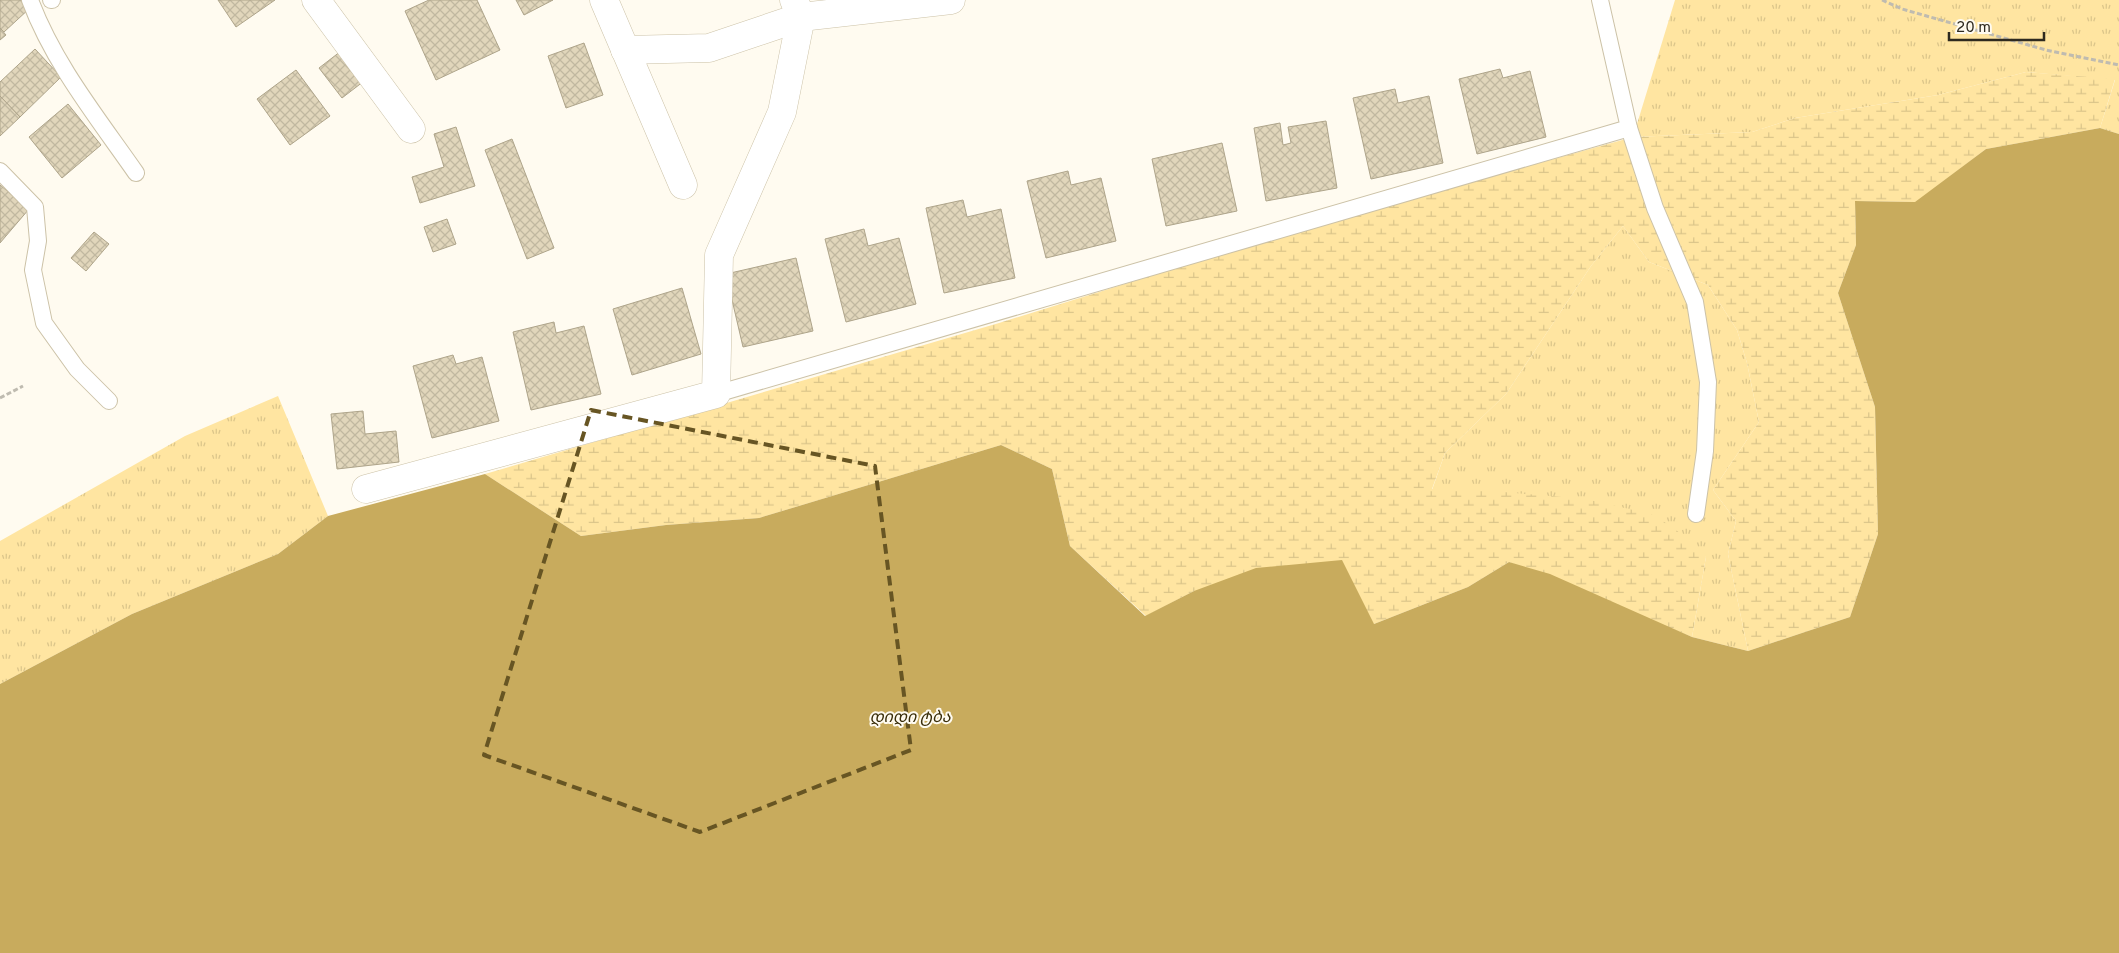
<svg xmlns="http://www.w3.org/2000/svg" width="2119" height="953" font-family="Overpass,'Noto Sans Georgian',sans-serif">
  <defs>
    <pattern id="grass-tufts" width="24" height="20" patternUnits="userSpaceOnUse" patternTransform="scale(1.25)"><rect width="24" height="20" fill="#ffe5a1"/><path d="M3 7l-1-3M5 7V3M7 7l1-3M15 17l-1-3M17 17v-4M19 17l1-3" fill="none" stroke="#dbc58a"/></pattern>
    <pattern id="wetland-marsh" width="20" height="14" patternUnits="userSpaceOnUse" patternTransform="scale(1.25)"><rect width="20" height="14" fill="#ffe5a1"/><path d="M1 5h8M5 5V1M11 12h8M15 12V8" fill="none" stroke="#dbc58a"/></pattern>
    <pattern id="building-cross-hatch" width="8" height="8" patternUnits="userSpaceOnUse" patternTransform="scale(1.25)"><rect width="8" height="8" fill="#e1d6bb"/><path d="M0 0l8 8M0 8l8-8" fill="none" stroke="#c1b8a0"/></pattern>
  </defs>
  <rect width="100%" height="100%" fill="#fffbf0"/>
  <g fill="url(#grass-tufts)">
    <polygon points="1675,0 2119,0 2119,134 2100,128 2115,80 2026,72 1938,95 1795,118 1752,132 1633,137"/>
    <polygon points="1623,226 1649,262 1708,285 1737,330 1747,363 1759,422 1713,490 1736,521 1728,554 1748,651 1692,637 1706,557 1432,490 1445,453 1506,394 1591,266"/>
    <polygon points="278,396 328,516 278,554 132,614 0,684 0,541 185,436"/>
  </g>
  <polygon fill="url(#wetland-marsh)" points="2026,72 2115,79 2100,128 1986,149 1916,202 1855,201 1856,245 1838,293 1875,407 1878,534 1850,617 1748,651 1728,554 1736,521 1713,490 1759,422 1747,363 1737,330 1708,285 1649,262 1623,226 1591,266 1506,394 1445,453 1432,489 1492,491 1585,499 1651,514 1674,528 1706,557 1692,637 1509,562 1468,587 1374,624 1194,591 1146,616 1070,546 1052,469 1001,445 759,518 666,525 581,536 485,474 999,323 1302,229 1633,137 1752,132 1795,118 1938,95"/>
  <polygon fill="#c8ab5d" points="2100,128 2119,134 2119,953 0,953 0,684 132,614 278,554 328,516 485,474 581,536 666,525 759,518 1001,445 1052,469 1070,546 1145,616 1194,591 1256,568 1342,560 1374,624 1468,587 1509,562 1550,574 1692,637 1748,651 1850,617 1878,534 1875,407 1838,293 1856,245 1855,201 1915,202 1986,149"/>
  <g fill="url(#building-cross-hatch)" stroke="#aea48a">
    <polygon points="0,0 22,0 30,8 4,32 0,28"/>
    <polygon points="218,0 275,0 236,27"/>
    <polygon points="429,0 477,0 500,50 436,80 405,11"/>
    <polygon points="516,0 553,0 524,15"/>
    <polygon points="0,28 6,35 0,40"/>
    <polygon points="584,43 603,95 566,108 548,56"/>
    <polygon points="345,48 368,78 342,98 319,68"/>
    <polygon points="35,49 61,77 20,117 0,96 0,82"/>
    <polygon points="1500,69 1503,78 1530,71 1546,137 1477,154 1459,79"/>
    <polygon points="296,70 330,116 290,145 257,99"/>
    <polygon points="1395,89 1398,103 1429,96 1443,163 1371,179 1353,98"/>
    <polygon points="0,96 20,117 0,136"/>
    <polygon points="68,104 101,145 62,178 29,137"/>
    <polygon points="1326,121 1337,188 1266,201 1254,128 1280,123 1283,145 1291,143 1288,127"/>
    <polygon points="456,127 475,186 420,203 412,177 444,167 434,134"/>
    <polygon points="512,139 554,248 527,259 485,150"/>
    <polygon points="1222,143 1237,211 1166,226 1152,159"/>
    <polygon points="1068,171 1071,185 1101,178 1116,241 1046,258 1027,181"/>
    <polygon points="0,185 29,209 0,243"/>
    <polygon points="963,200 967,217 1001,209 1015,278 944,293 926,208"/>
    <polygon points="447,219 456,244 433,252 424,227"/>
    <polygon points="864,229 868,246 899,238 916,304 846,322 825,239"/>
    <polygon points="94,232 109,244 86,271 71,258"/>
    <polygon points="796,258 813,331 743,347 726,274"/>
    <polygon points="682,288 701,354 632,375 613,309"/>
    <polygon points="554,322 556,333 584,326 601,394 531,410 513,332"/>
    <polygon points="453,355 456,364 482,357 499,421 432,438 413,366"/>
    <polygon points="363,411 365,434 396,431 399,462 337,469 331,414"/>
  </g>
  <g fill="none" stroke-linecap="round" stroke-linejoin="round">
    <defs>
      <g id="service">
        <path d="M30,0C54,64 97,117 136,173"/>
        <polyline points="51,0 52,0"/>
        <polyline points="1629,128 1655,208 1695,302 1708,382 1705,451 1696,514"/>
        <polyline points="0,171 35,207 38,241 33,270 44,323 77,369 109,401"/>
        <polyline points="716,394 1629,128 1600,0"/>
      </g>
      <g id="minor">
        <polyline points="316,0 411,129"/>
        <polyline points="604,0 683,185"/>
        <polyline points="625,50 709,48 801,17 951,0"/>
        <polyline points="366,489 716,394 719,255 782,112 801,17 794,0"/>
      </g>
    </defs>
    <use href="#service" stroke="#ccc2a7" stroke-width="18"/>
    <use href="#minor" stroke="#ccc2a7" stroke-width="29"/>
    <g stroke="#bfbbb0" stroke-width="3" stroke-dasharray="5 2.5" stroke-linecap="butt">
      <polyline points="1882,0 1902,9 2046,50 2119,65"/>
      <polyline points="0,398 23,386"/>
    </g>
    <use href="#service" stroke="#fff" stroke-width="16"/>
    <use href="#minor" stroke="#fff" stroke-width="28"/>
  </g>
  <path fill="none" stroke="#675523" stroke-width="4" stroke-dasharray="10 6" stroke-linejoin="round" d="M591,410L875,466L911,750L700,832L484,755Z"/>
  <g text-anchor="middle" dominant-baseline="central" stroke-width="4" stroke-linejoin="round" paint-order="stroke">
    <g font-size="16" font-style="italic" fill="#392d09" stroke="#fffbf0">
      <text x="910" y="718">დიდი ტბა</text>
    </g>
  </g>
  <path d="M1949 32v8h95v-8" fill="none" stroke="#2e2a1f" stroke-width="2.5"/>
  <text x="1956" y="32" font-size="15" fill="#2e2a1f" stroke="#fffbf0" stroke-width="4" paint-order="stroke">20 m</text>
</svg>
